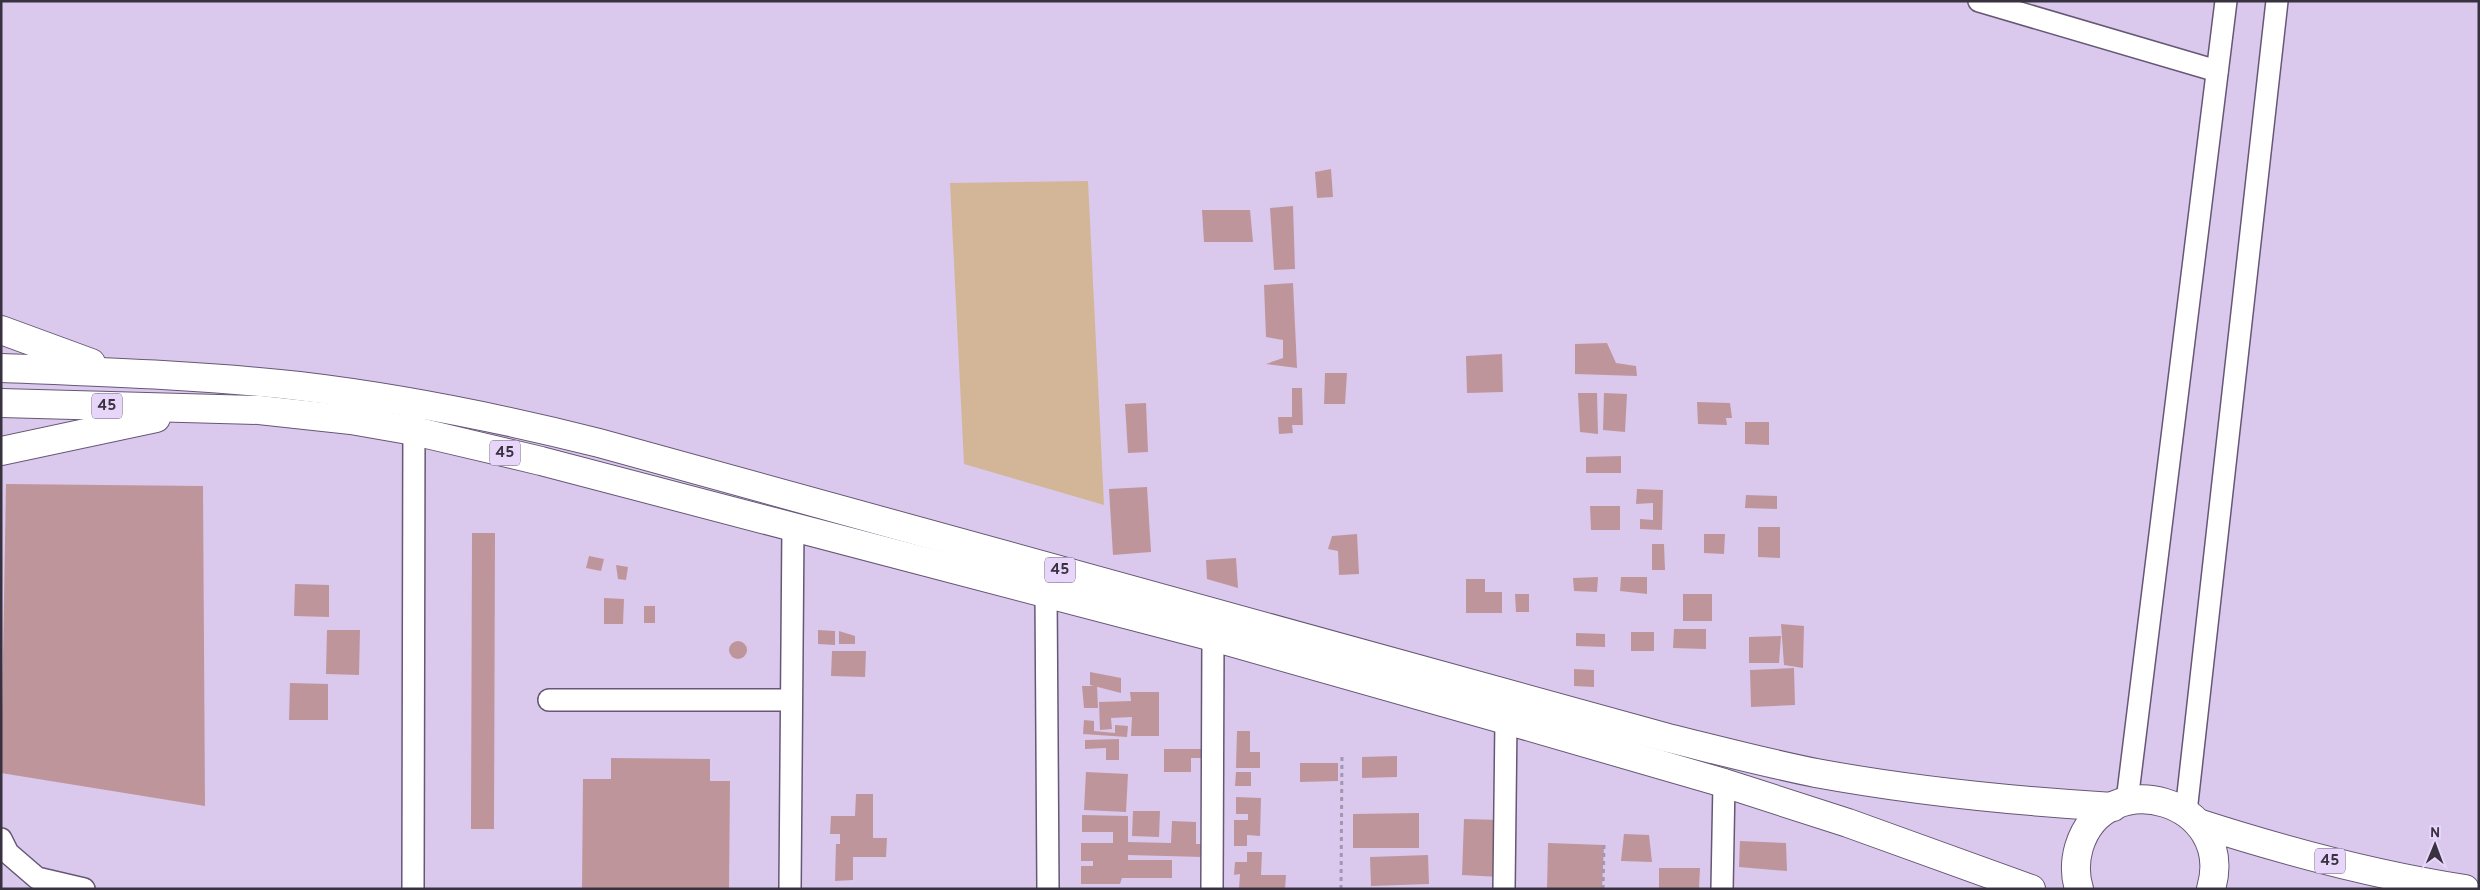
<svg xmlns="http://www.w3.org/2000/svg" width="2480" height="890" font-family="Overpass,sans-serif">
  <rect width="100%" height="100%" fill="#dac9ec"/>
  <polygon fill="#d3b698" points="1088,181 1104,505 964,464 950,183"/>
  <g fill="#bf959c">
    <polygon points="1331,169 1333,197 1317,198 1315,172"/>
    <polygon points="1293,206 1295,269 1274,270 1270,208"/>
    <polygon points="1202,210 1250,210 1253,242 1204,242"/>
    <polygon points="1293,283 1297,368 1266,364 1283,358 1283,340 1266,337 1264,285"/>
    <polygon points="1607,343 1616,363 1636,366 1637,376 1575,374 1575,344"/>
    <polygon points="1502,354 1503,392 1467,393 1466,356"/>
    <polygon points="1325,373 1347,373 1345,404 1324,404"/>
    <polygon points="1292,388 1302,388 1303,425 1292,425 1293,433 1279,434 1278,417 1292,417"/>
    <polygon points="1578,393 1597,393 1598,434 1580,432"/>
    <polygon points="1604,393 1627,394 1625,432 1603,430"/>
    <polygon points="1697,402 1730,403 1732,418 1726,418 1727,425 1698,424"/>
    <polygon points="1146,403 1148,452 1128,453 1125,404"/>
    <polygon points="1745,422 1769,422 1769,445 1745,444"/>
    <polygon points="1621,456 1621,473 1586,473 1586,457"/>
    <polygon points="6,484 203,486 205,806 1,773"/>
    <polygon points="1147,487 1151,552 1113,555 1109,489"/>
    <polygon points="1637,489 1663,490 1662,530 1640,529 1640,519 1653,520 1653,503 1636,504"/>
    <polygon points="1746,495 1777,496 1777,509 1745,508"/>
    <polygon points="1590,506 1620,506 1620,530 1591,530"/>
    <polygon points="1758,527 1780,527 1780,558 1758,557"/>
    <polygon points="472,533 495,533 494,829 471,829"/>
    <polygon points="1357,534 1359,574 1339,575 1338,551 1328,549 1332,536"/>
    <polygon points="1704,534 1725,534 1724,554 1704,553"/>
    <polygon points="1652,544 1664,544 1665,570 1652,570"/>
    <polygon points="589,556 604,559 601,571 586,568"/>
    <polygon points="1236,558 1238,588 1207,579 1206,560"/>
    <polygon points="616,565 628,567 626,580 618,579"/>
    <polygon points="1598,577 1597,592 1574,591 1573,578"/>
    <polygon points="1621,577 1647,577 1647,594 1620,591"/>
    <polygon points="1466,579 1485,579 1485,592 1502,592 1502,613 1466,613"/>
    <polygon points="295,584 329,585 329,617 294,616"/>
    <polygon points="1515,594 1529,594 1529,612 1516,612"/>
    <rect x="1683" y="594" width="29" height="27"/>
    <polygon points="604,598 624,599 623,624 604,624"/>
    <rect x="644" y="606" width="11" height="17"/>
    <polygon points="1781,624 1804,626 1803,668 1784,665"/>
    <polygon points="1674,629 1706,629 1706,649 1673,648"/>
    <polygon points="327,630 360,630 359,675 326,674"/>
    <polygon points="818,630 835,631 835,645 818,644"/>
    <polygon points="839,631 855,636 855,644 839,644"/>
    <rect x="1631" y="632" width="23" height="19"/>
    <polygon points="1576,633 1605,634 1605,647 1576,646"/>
    <polygon points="1781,636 1779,663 1749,663 1749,637"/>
    <circle cx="738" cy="650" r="9"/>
    <polygon points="832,651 866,651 865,677 831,676"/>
    <polygon points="1794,668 1795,705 1751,707 1750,670"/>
    <polygon points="1574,669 1594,670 1594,687 1574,686"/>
    <polygon points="1090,672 1121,678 1121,693 1090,685"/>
    <polygon points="290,683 328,684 328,720 289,720"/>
    <polygon points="1082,686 1097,686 1098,708 1084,708"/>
    <polygon points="1130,692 1159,692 1159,736 1131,736 1132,717 1111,718 1112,729 1100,730 1099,702 1131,701"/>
    <polygon points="1084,720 1094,721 1094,731 1115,733 1115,725 1128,726 1127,737 1083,734"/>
    <polygon points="1237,731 1250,731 1250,752 1260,752 1260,768 1236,768"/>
    <polygon points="1119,739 1119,760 1106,760 1106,748 1085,749 1085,740"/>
    <polygon points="1164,749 1203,749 1203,758 1191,758 1191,772 1164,772"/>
    <polygon points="1397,756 1397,777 1362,778 1362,757"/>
    <polygon points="611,758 710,759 710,781 730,781 729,889 582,889 583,779 611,779"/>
    <polygon points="1300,763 1338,763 1338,781 1300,782"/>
    <polygon points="1086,772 1128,774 1126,812 1084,810"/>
    <polygon points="1236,772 1251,772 1251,786 1235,786"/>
    <polygon points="856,794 873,794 873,838 887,838 886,857 853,857 853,880 835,881 836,844 840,844 840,834 830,834 831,816 855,816"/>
    <polygon points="1236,797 1261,798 1260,836 1247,835 1247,846 1234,846 1234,820 1248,820 1248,814 1236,814"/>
    <polygon points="1133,811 1160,811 1159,837 1132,836"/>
    <polygon points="1419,813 1419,848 1353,848 1353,814"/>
    <polygon points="1082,815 1128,816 1128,842 1171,843 1172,821 1196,822 1196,844 1203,844 1203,857 1128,855 1128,860 1172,860 1172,878 1122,878 1120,884 1081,884 1081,866 1093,866 1093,861 1081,861 1081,843 1113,843 1113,832 1082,832"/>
    <polygon points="1464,819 1502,820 1500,877 1462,875"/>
    <polygon points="1624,834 1649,835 1652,862 1621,861"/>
    <polygon points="1740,841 1786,843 1787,871 1739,867"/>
    <polygon points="1548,843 1604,845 1602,889 1547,889"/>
    <polygon points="1247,852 1262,852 1261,875 1286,875 1285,889 1239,889 1240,874 1234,875 1235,862 1247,862"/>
    <polygon points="1428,855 1429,884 1371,886 1370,857"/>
    <polygon points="1659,868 1700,868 1699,889 1659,889"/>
  </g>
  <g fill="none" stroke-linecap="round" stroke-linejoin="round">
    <defs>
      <g id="minor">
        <polyline points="1979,1 2217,71"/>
        <polyline points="1046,592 1048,889"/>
        <polyline points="549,700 791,700"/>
        <polyline points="2127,801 2226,1"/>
        <polyline points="2186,812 2277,1"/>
        <polyline points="1,839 8,853 37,878 84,889"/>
        <polyline points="413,889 414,417"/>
        <polyline points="790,889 793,526"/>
        <polyline points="1212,889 1213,637"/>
        <polyline points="1504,889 1506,720"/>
        <polyline points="1722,889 1724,783"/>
      </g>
      <g id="highway">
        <polyline points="1,330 91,363"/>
        <path d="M1,368C101,372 200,375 299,386C400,398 500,418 599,443L1668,738C1717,750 1766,763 1816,773C1914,791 2013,801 2113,807"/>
        <polyline points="1,403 259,410 351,420 414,431 541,461 1213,637 1506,720 1724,783 1848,823 2031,889"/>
        <polyline points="1,451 156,418"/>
        <path d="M2198,823C2285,851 2374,875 2465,889"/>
        <path d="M2079,889C2075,876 2075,861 2079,847C2105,762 2237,800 2211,889"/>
      </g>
    </defs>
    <use href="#minor" stroke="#665776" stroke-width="24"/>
    <use href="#highway" stroke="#665776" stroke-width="30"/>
    <g stroke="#a396b2" stroke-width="3" stroke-dasharray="4 4" stroke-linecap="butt">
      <polyline points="1341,889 1342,754"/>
      <polyline points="1603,889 1604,845"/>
    </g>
    <use href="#minor" stroke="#fff" stroke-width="21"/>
    <use href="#highway" stroke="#fff" stroke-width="28"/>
  </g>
  <g text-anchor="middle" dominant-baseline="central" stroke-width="4" stroke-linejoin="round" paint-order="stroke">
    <g fill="#e7d6fa" stroke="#6c6277" stroke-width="1">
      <rect x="92" y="393.5" width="30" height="25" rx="4"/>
      <rect x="490" y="440.5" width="30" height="25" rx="4"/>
      <rect x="1045" y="557.5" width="30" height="25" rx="4"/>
      <rect x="2315" y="848.5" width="30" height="25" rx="4"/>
    </g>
    <g font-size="15" font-weight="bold" fill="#38313f">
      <text x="107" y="406">45</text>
      <text x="505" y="453">45</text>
      <text x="1060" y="570">45</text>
      <text x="2330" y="861">45</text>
    </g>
  </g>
  <rect width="2480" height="890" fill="none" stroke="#38313f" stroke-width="5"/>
  <g transform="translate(2435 845) rotate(1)" stroke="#e7d6fa" stroke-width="4" paint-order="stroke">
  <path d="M0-4L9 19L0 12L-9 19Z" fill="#38313f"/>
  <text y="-8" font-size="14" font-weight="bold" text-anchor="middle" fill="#38313f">N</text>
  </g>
</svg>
